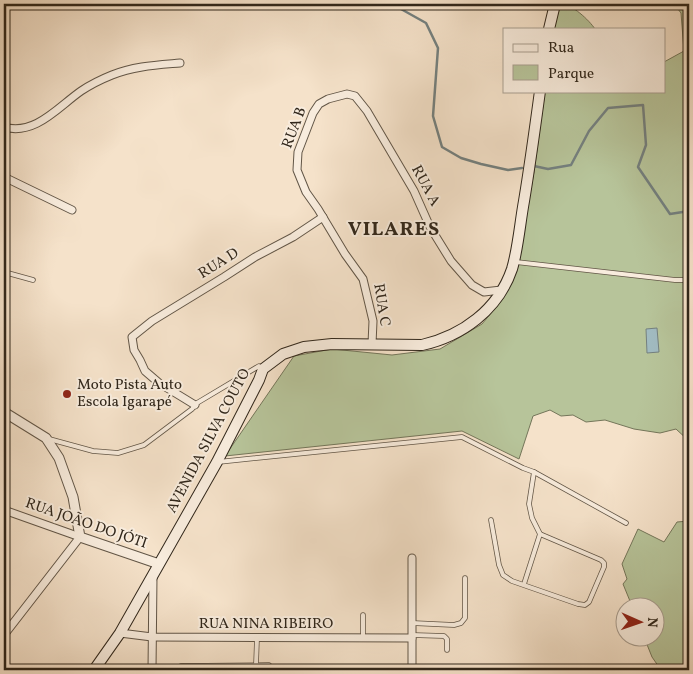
<svg xmlns="http://www.w3.org/2000/svg" width="693" height="674" font-family="Vollkorn,serif">
  <rect width="100%" height="100%" fill="#f5e2ca"/>
  <filter id="stains"><feTurbulence type="fractalNoise" baseFrequency=".004" numOctaves="4"/><feColorMatrix values="0 0 0 0 .2 0 0 0 0 .09 0 0 0 0 .02 0 0 0 .5 -.17"/></filter>
  <radialGradient id="worn" r=".72"><stop offset=".6" stop-color="#630" stop-opacity="0"/><stop offset="1" stop-color="#630" stop-opacity=".3"/></radialGradient>
  <g fill="#b7c49a" stroke="#74765a">
    <path d="M561,4C572,4 589,20 595,29H553Z"/>
    <polygon points="674,4 689,4 689,441 676,429 660,433 634,429 605,420 586,422 573,415 561,416 550,410 533,416 519,459 462,431 225,456 294,356 332,349 392,355 440,349 482,324 502,300 516,270 534,172 545,91 664,91 664,62 684,51 681,13"/>
    <polygon points="689,521 689,670 661,670 652,657 644,637 656,636 656,606 632,606 623,584 627,579 622,564 638,529 664,542 677,522"/>
  </g>
  <polygon fill="#a1bbc1" stroke="#74807f" points="657,328 659,352 647,353 646,329"/>
  <g fill="none" stroke-linecap="round" stroke-linejoin="round">
    <g stroke="#74807f" stroke-width="2.5">
      <polyline points="346,4 367,4"/>
      <polyline points="392,4 426,23 438,48 433,116 442,147 461,158 481,164 508,170 522,168"/>
      <polyline points="534,166 548,169 571,165 589,131 608,108 643,105 646,145 638,167 670,214 689,211"/>
    </g>
    <defs>
      <g id="service">
        <polyline points="516,262 675,280 689,280"/>
        <polyline points="4,272 33,280"/>
        <polyline points="49,439 93,451 118,453 144,445 192,409 197,403 259,366 263,369"/>
        <polyline points="218,462 462,437 523,468 534,472 529,504 532,518 540,534"/>
        <polyline points="534,472 626,523"/>
        <polyline points="491,520 499,565 503,575 512,581 578,604 585,605 589,602 604,567 604,563 601,560 540,534 524,584"/>
        <polyline points="363,615 363,638"/>
        <polyline points="412,623 454,625 461,623 465,618 465,578"/>
        <polyline points="412,635 444,636 447,639 447,650"/>
        <polyline points="256,665 257,638"/>
        <polyline points="181,666 269,665 273,670"/>
      </g>
      <g id="minor">
        <path d="M4,127C35,136 58,107 81,91C90,85 102,79 112,75C134,66 157,65 180,63"/>
        <polyline points="4,177 72,210"/>
        <polyline points="372,344 373,321 363,279 345,254 318,209 306,192 297,170 298,152 313,113 319,104 328,99 347,94 355,96 367,111 414,191 430,227 451,261 472,285 484,292 501,290"/>
        <polyline points="195,405 159,383 145,371 140,360 134,350 132,337 152,321 224,277 255,257 293,237 323,217"/>
        <polyline points="4,510 80,537 4,635"/>
        <polyline points="412,558 412,670"/>
        <polyline points="120,633 152,637 412,638"/>
        <polyline points="152,670 153,576"/>
      </g>
      <polyline id="tertiary" points="4,412 46,438 59,458 73,497 80,537 159,564"/>
      <g id="secondary">
        <polyline points="549,29 555,4"/>
        <path d="M94,670L120,633L217,462L259,380L263,369L283,354L304,347L332,344L422,345C462,336 498,310 512,269C518,249 520,223 524,201C530,165 535,128 540,91"/>
      </g>
    </defs>
    <use href="#service" stroke="#625647" stroke-width="5.5"/>
    <use href="#minor" stroke="#625647" stroke-width="9"/>
    <use href="#tertiary" stroke="#625647" stroke-width="11"/>
    <use href="#secondary" stroke="#31271b" stroke-width="12"/>
    <use href="#service" stroke="#f8ecdd" stroke-width="4"/>
    <use href="#minor" stroke="#f8ecdd" stroke-width="7"/>
    <use href="#tertiary" stroke="#f8ecdd" stroke-width="9"/>
    <use href="#secondary" stroke="#f8ecdd" stroke-width="10"/>
  </g>
  <circle fill="#8f2418" stroke="#f8ecdd" stroke-width="2" cx="67" cy="394" r="5"/>
  <g text-anchor="middle" dominant-baseline="central" stroke-width="4" stroke-linejoin="round" paint-order="stroke">
    <g font-size="15" fill="#31271b" stroke="#f8ecdd">
      <text transform="translate(295 128) rotate(-69)">RUA B</text>
      <text transform="translate(425 186) rotate(62)">RUA A</text>
      <text transform="translate(219 264) rotate(-32)">RUA D</text>
      <text transform="translate(381 305) rotate(81)">RUA C</text>
      <text transform="translate(209 441) rotate(-62)">AVENIDA SILVA COUTO</text>
      <text transform="translate(86 524) rotate(19)">RUA JOÃO DO JÓTI</text>
      <text x="266" y="624">RUA NINA RIBEIRO</text>
    </g>
    <g font-size="15" fill="#31271b" stroke="#f8ecdd" text-anchor="start">
      <text x="77" y="385">Moto Pista Auto<tspan x="77" dy="17">Escola Igarapé</tspan></text>
    </g>
    <g font-size="20" font-weight="bold" letter-spacing="1" fill="#31271b" stroke="#f8ecdd">
      <text x="394" y="230">VILARES</text>
    </g>
  </g>
  <rect width="693" height="674" fill="none" stroke="#f5e2ca" stroke-width="20"/>
  <rect x="5" y="5" width="683" height="664" fill="none" stroke="#31271b" stroke-width="2.5"/>
  <rect x="10" y="10" width="673" height="654" fill="none" stroke="#31271b"/>
  <rect x="503" y="28" width="162" height="65" fill="#f8ecdd" stroke="#a89d8f"/>
  <rect x="513" y="44" width="25" height="8" fill="#f8ecdd" stroke="#a89d8f"/>
  <text x="548" y="52" font-size="15" fill="#31271b">Rua</text>
  <rect x="513" y="65" width="25" height="15" fill="#b7c49a" stroke="#a89d8f"/>
  <text x="548" y="78" font-size="15" fill="#31271b">Parque</text>
  <g transform="translate(640 622) rotate(92)"><circle r="24" fill="#f8ecdd" stroke="#a89d8f"/>
  <path d="M0-4L9 19L0 12L-9 19Z" fill="#8f2418"/>
  <text y="-8" font-size="14" font-weight="bold" text-anchor="middle" fill="#31271b">N</text>
  </g>
  <rect width="100%" height="100%" filter="url(#stains)"/>
  <rect width="100%" height="100%" fill="url(#worn)"/>
</svg>
